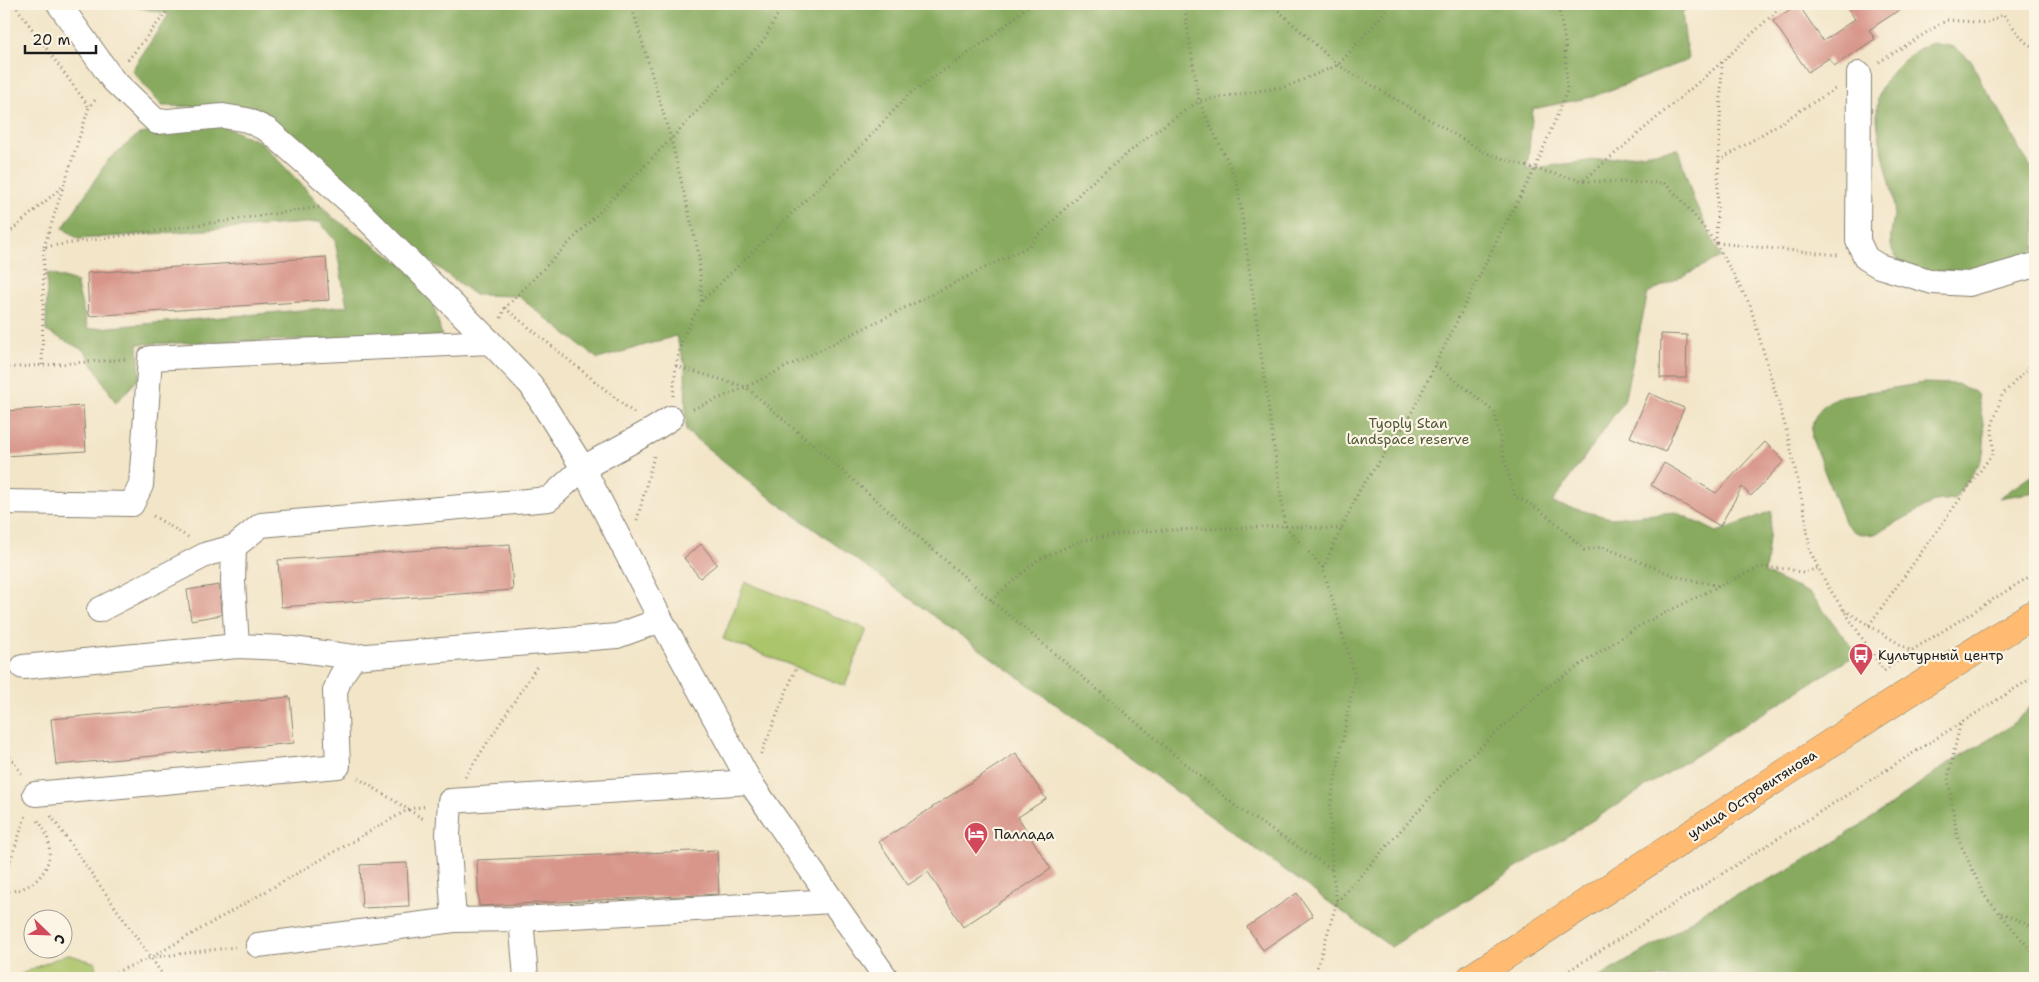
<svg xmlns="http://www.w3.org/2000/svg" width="2039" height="982" font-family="'Shantell Sans',sans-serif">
  <rect width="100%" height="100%" fill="#fcf5e5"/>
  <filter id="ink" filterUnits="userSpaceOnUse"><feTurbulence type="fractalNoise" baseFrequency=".02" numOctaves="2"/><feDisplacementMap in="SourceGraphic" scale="10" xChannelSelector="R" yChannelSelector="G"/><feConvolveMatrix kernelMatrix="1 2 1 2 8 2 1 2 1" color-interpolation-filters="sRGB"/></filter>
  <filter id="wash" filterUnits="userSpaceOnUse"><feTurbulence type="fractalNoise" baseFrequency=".0096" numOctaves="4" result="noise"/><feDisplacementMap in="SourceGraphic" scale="20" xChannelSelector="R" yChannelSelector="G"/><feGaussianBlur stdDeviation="1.12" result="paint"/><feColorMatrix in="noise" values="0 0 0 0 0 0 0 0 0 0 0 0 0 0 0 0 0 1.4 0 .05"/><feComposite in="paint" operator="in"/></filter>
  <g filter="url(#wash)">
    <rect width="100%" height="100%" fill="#f2e5c8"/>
    <g fill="#abc56b" stroke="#647044">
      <polygon points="745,582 867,629 845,686 723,639"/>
      <polygon points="67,954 96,963 94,978 12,978"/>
    </g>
    <g fill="#88aa5f" stroke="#52633e">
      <polygon points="121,4 1692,4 1682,13 1688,60 1592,97 1533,109 1527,169 1678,149 1693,198 1721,257 1648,293 1624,401 1552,503 1611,518 1676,512 1717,532 1772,511 1765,573 1811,594 1857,654 1391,947 760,490 686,431 685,364 676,336 598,359 518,296 475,295 351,203 269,122 251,107 162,106 132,70 169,14"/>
      <path d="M1933,43L1954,47L1972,61L1981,82L1999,109L2020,150L2035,173V250C2008,266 1921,284 1897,258C1883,242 1897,220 1894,202C1889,169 1871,128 1879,94C1882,83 1893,71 1901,63C1911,54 1919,47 1933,43Z"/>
      <polygon points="217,124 261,142 332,217 427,281 442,336 138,344 140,377 116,403 85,351 46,331 47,273 76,282 88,329 347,306 335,241 320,222 78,239 63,228 108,160 139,134"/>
      <path d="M1924,383L1957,384L1977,393C1981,413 1990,444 1979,464C1972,476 1962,487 1954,499L1936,501L1875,534L1862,535L1852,530L1844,522L1812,439C1809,420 1820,404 1838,397Z"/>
      <polygon points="2035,473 2035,492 1999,498"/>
      <polygon points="2035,701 2035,976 2033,978 1597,978 1665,939 1706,910 1788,870 1832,844 1875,816 1948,763 2006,729 2025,713"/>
    </g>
    <g id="blocks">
      <g fill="#d8968b">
        <polygon points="1798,4 1823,41 1855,19 1845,4 1908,4 1869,30 1875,39 1834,66 1829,58 1808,72 1773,21"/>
        <polygon points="326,257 329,300 89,316 87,273"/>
        <polygon points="1661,334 1687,335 1686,378 1660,378"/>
        <polygon points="1649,393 1684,408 1665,452 1630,437"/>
        <polygon points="83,406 86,451 4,456 4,411"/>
        <polygon points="1765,442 1784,461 1751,496 1742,487 1720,526 1651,485 1664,463 1716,493"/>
        <polygon points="510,544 513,590 281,607 278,560"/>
        <polygon points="701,544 717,564 700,578 684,558"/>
        <polygon points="219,585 221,615 191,620 187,590"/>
        <polygon points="290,697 294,743 56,765 51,719"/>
        <polygon points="1016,753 1046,799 1018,817 1051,869 963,927 928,872 908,885 879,842"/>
        <polygon points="717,850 719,894 479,906 477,860"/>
        <polygon points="407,863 409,906 362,908 360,865"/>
        <polygon points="1297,893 1313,916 1263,950 1247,927"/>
      </g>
    </g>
  </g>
  <g filter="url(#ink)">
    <use href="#blocks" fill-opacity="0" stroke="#878072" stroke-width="1"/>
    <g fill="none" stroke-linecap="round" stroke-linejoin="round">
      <defs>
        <g id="minor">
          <polyline points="59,4 113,80 157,122 223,116 247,120 268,130 351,203 490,342"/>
          <polyline points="1859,74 1858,241 1866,258 1879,266 1933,282 1969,284 2035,265"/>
          <polyline points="4,502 132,504 141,485 150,358 490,342 531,385 583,468 661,620 750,782 886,978"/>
          <polyline points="99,610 207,554 234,547"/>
          <polyline points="237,646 233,582 234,547 261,525 549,499 583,468 654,429 671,418"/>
          <polyline points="23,667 237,646 285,648 354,657"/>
          <polyline points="35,794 338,766 335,691 341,676 354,657 617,636 661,620"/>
          <polyline points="521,919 526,978"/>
          <polyline points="454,920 448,835 450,801 750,782"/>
          <polyline points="258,945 454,920 521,919 833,901"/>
        </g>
        <polyline id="major" points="1471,978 1883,709 2035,613"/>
      </defs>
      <use href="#minor" stroke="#878072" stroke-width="26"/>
      <use href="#major" stroke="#878072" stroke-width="29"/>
      <g stroke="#878072" stroke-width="3" stroke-dasharray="1 4" stroke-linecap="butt">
        <polyline points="14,4 89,107"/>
        <polyline points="631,4 671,139 699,255 702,301"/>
        <polyline points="1186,4 1186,19 1199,101 1237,181 1285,526 1323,568 1355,676 1330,806 1332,869 1337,902 1314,978"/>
        <polyline points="1271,4 1338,65 1484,152 1535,169 1583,181 1664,183 1681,199 1716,243 1750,305 1788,436 1805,515 1810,551 1827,585 1884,671 1911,651 2035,573"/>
        <polyline points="128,60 173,4"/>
        <polyline points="1879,62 1947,20 1988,23 2003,14 2025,42 2035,48"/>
        <polyline points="1719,161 1835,89"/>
        <polyline points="1584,180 1722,62 1784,4"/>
        <polyline points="4,237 62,187"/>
        <polyline points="1716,243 1722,62"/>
        <polyline points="1717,243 1838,255"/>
        <polyline points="44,247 89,107 97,98"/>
        <polyline points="505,308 635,414"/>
        <polyline points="501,318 505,308 671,139 764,40 783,4"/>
        <polyline points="42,365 44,247 321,207"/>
        <polyline points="676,366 746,387 1029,246 1086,187 1150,135 1199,101 1288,86 1338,65 1392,4"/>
        <path d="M1435,366L1468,390L1495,413L1502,451L1515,497C1543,508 1563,529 1584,550L1603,547L1675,576L1719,586L1760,567L1788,569L1803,573L1818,568"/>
        <polyline points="4,368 127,359"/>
        <polyline points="673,396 676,366 682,339 702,301 860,147 908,95 993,36 1030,4"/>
        <polyline points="693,409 746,387 991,600 1239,809 1332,869"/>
        <polyline points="153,516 188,537"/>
        <polyline points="637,520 654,456"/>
        <polyline points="1323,568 1359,491 1408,420 1501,232 1535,169 1567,91 1565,41 1558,4"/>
        <polyline points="991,600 1039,559 1083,540 1143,531 1285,526 1342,529"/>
        <polyline points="1844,610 1911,651"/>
        <polyline points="1869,625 1993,453 1992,426 2002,395 2035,361"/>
        <polyline points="1960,725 1948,778 1957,836 1984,895 2035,955"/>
        <polyline points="4,748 23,776"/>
        <polyline points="761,754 796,668"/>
        <polyline points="465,777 538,665"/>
        <polyline points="358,778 425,820"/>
        <polyline points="51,816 165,978"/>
        <polyline points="4,879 26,815"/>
        <path d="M4,892C46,890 64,851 36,818"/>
        <polyline points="1337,902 1453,772 1547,687 1639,626 1719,586"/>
        <polyline points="2001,913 2035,928"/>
        <polyline points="155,957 235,947"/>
        <polyline points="102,978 152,957 409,809 427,806"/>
        <polyline points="1557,978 2035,676"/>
      </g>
      <use href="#minor" stroke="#fff" stroke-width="24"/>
      <use href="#major" stroke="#ffbb71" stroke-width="28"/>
    </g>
  </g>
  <defs>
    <symbol id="bus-pin" viewBox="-11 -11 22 30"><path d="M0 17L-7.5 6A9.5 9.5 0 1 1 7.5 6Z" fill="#d1495b" stroke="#fcf5e5"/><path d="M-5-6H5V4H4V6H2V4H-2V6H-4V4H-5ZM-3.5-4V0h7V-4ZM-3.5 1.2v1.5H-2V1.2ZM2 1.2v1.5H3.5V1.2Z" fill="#fff"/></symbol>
    <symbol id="hotel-pin" viewBox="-11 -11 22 30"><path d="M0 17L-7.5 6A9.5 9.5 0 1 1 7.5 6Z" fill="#d1495b" stroke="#fcf5e5"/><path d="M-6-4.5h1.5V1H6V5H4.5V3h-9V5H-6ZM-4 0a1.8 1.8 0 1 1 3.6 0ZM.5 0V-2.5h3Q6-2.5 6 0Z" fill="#fff"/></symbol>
  </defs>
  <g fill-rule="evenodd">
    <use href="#bus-pin" x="1847" y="641" width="28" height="38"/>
    <use href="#hotel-pin" x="962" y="820" width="28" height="38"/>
  </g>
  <g text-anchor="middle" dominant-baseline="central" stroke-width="4.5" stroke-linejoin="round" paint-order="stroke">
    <g font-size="14" fill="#4e5738" stroke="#fcf5e5">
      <text x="1408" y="423">Tyoply Stan<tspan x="1408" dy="16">landspace reserve</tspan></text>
    </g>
    <g font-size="14" fill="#1c1c1c" stroke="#fcf5e5" text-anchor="start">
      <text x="1878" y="655">Культурный центр</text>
      <text x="994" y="834">Паллада</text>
    </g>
    <g font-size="14" fill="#1c1c1c" stroke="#fcf5e5">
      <text transform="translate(1752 794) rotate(-33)">улица Островитянова</text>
    </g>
  </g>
  <rect width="2039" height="982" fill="none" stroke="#fcf5e5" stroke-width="20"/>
  <g transform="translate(48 934) rotate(113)"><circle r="24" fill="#fcf5e5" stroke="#a29e95"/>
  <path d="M0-4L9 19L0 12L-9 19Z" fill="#d1495b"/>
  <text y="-8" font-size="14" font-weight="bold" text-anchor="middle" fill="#1c1c1c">С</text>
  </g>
  <path d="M25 45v8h71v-8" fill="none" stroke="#1c1c1c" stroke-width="2.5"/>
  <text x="32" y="45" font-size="15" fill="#1c1c1c" stroke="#fcf5e5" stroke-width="4" paint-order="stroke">20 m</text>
</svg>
